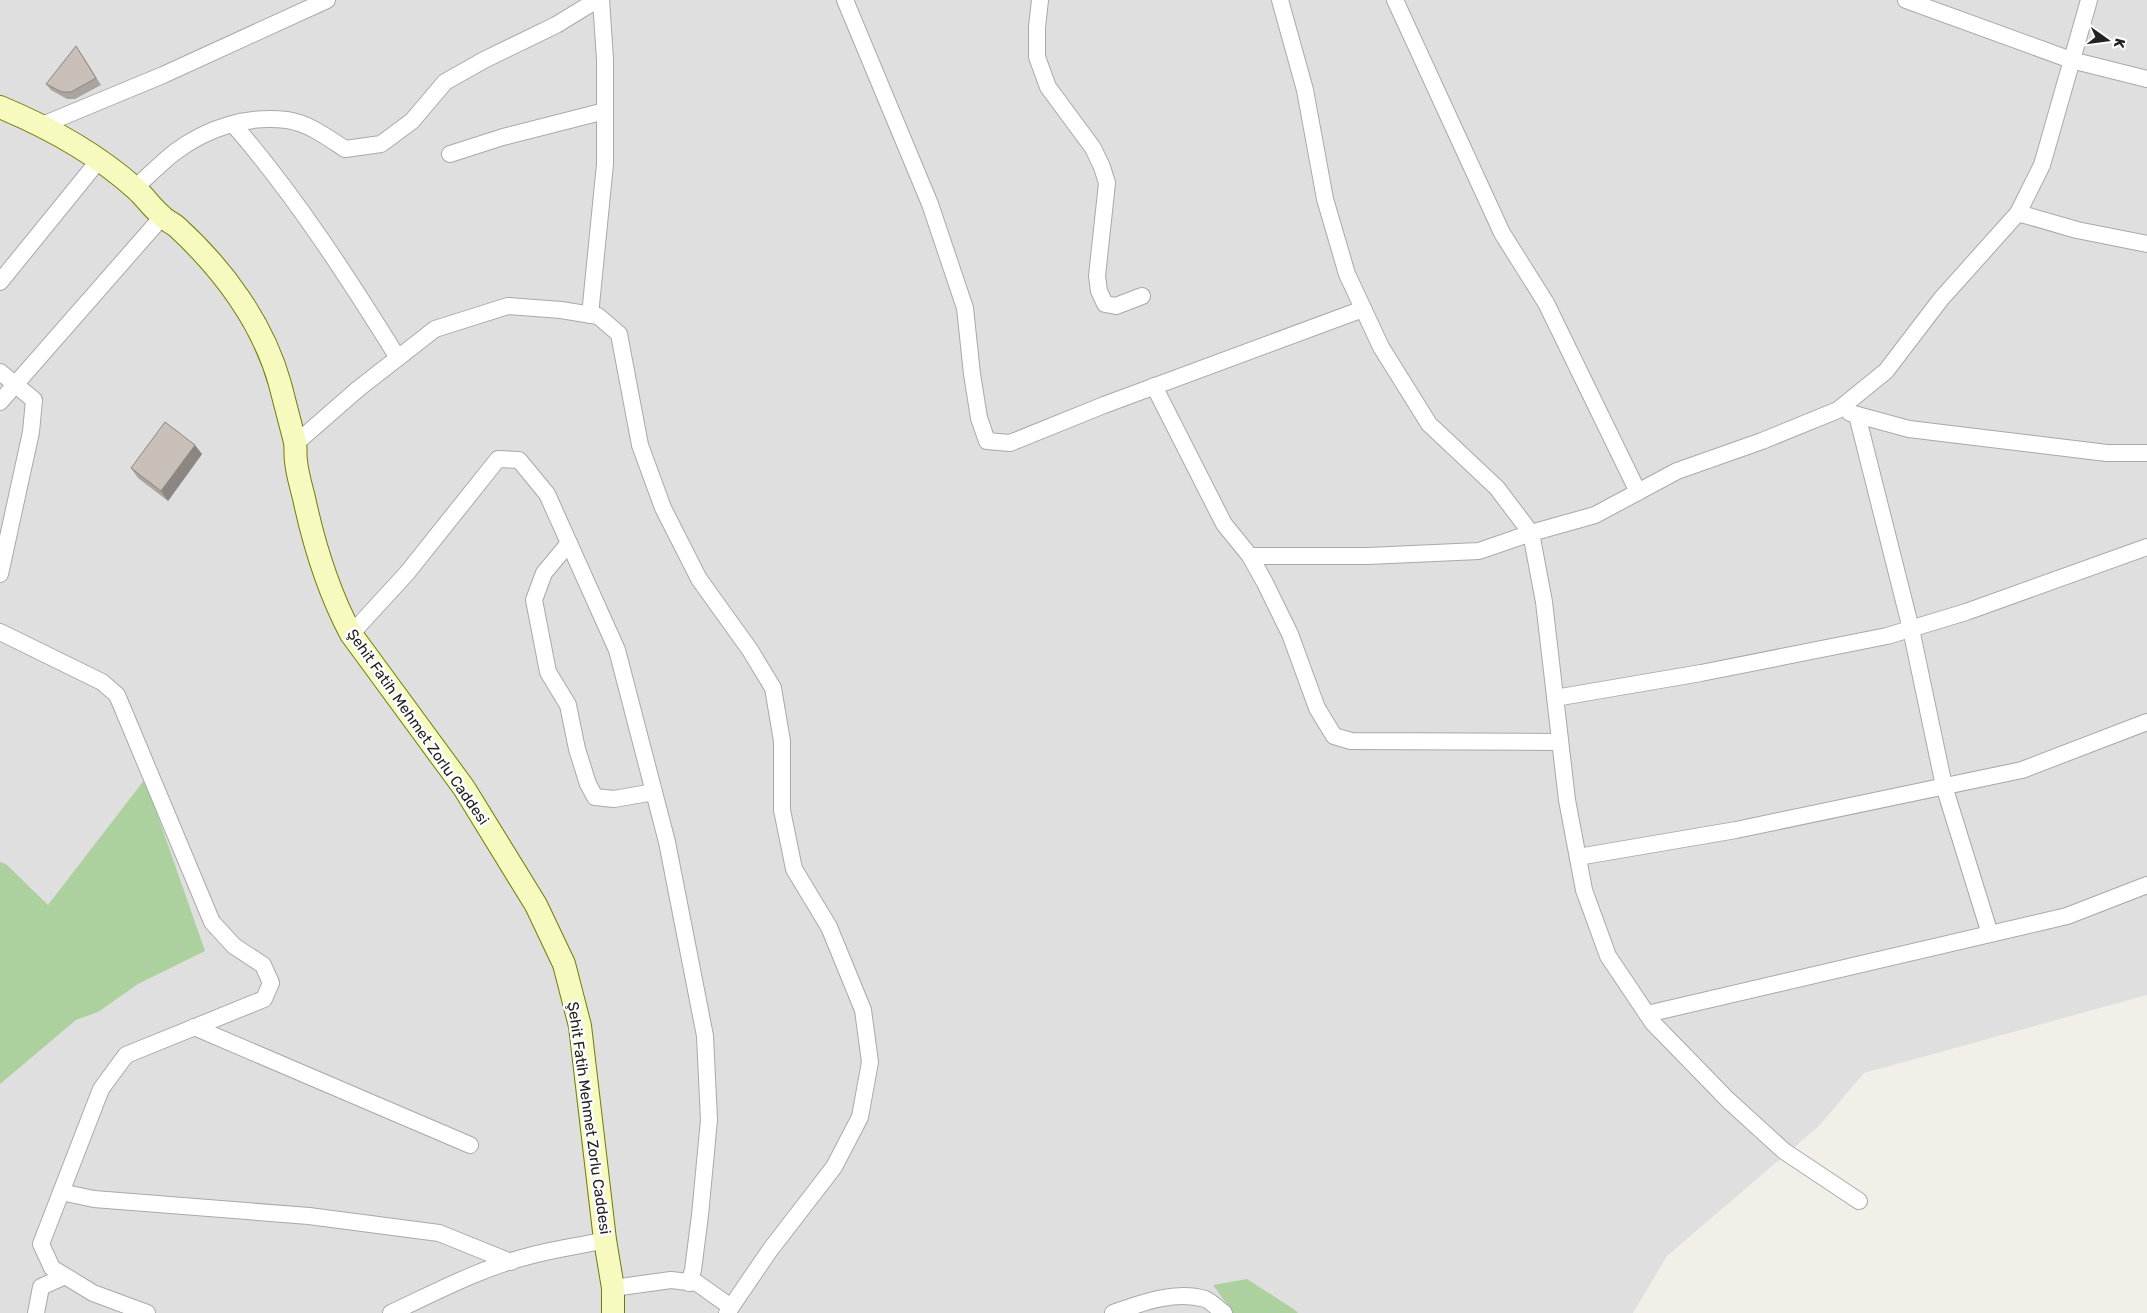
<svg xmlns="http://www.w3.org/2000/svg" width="2147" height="1313" font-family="Rubik,sans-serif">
  <rect width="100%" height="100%" fill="#f2efe9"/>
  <polygon fill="#e0dfdf" points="0,0 2147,0 2147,995 1864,1073 1819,1126 1667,1256 1633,1313 0,1313"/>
  <g fill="#add19e">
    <polygon points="145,779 205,951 138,984 98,1012 76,1020 0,1084 0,862 6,864 48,905"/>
    <polygon points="1247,1279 1295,1310 1298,1313 1233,1313 1213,1285"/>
  </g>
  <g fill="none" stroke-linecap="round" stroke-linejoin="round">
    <defs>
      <g id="minor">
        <polyline points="845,0 930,204 965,308 972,374 979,418 987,441 1010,443 1104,405 1363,309"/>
        <polyline points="1040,0 1037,27 1037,57 1048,87 1093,148 1102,167 1107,183 1097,276 1099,291 1105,304 1116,306 1142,296"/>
        <polyline points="1280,0 1305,90 1325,199 1347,274 1381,347 1429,424 1497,488 1531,533 1544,602 1567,800 1584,890 1608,956 1653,1023 1728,1100 1784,1151 1859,1201"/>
        <polyline points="1395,0 1502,233 1546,303 1638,492"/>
        <polyline points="1906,0 2071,60 2147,79"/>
        <path d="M233,124C294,194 349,279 398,358"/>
        <polyline points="40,126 163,75 327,0"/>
        <polyline points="450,154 503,137 605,111"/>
        <path d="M135,188C148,176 161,163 175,152C207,128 247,115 287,120C308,123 327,137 345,149L381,144L412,121L445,82L484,60L556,25L597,0"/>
        <polyline points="2018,213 2077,230 2147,244"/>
        <polyline points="0,282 99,160"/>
        <polyline points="590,315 605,164 605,59 601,0"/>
        <polyline points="0,372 34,400 31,432 0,574"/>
        <polyline points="1154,386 1224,524 1250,556 1265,583 1290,634 1317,708 1334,736 1351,741 1560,742"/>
        <polyline points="0,402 162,217"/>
        <polyline points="1850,413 1909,429 2107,453 2147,453"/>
        <polyline points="1857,415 1911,629 1944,786 1990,934"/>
        <polyline points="295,444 358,389 435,329 508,306 561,310 598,316 619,334 640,445 663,508 699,579 750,650 773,688 782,741 782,810 794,869 829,927 863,1010 870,1062 860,1117 834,1167 770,1250 727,1313"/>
        <polyline points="569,543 544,573 534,600 548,672 568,705 577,749 588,784 595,797 614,799 654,792"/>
        <polyline points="1250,556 1368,556 1479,551 1531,533 1595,515 1677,471 1762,441 1838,410 1886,371 1941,299 2018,213 2042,165 2089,0"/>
        <polyline points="0,632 102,682 117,695 212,922 234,946 263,965 271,983 264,999 126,1055 101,1089 41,1244 52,1268 93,1293 147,1313"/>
        <polyline points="351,634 407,573 498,459 519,460 547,494 617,650 667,842 705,1036 709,1120 700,1215 693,1270 689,1283"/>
        <polyline points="1555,698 1701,673 1887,636 1966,612 2147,547"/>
        <polyline points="1578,857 1736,830 2022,770 2147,722"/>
        <polyline points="1647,1014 2067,916 2147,885"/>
        <polyline points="194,1027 470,1145"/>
        <polyline points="61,1192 94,1199 309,1216 439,1233 511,1262"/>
        <polyline points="613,1288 671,1280 697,1283 731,1307"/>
        <polyline points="36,1313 41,1287 65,1276"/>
        <path d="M391,1313C436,1292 481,1268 529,1256C554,1249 580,1246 605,1240"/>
        <path d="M1113,1313C1141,1303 1175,1290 1205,1299C1211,1301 1218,1309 1224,1313"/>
      </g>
      <path id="secondary" d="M0,107C48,127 97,154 136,189C145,197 152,208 162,216C166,221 173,223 177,227C223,269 263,323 280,384C285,403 290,423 295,442C296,448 295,455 296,461C297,473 301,486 304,498C314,545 328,591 351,634L464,788L536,905L564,964L580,1026L605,1240L613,1288V1313"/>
    </defs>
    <use href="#minor" stroke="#a9a9a9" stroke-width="18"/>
    <use href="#secondary" stroke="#707d05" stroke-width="24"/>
    <use href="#minor" stroke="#fff" stroke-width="16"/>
    <use href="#secondary" stroke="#f7fabf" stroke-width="22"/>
  </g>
  <g fill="#aba49e">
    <polygon points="81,53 101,85 75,99 67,99 51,90 46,84"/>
    <polygon points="202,454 168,501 138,478 131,468"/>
  </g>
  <polygon fill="#8b8681" points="195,445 202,454 168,501 161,491"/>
  <g fill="#c7bfb8" stroke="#8b8681">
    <polygon points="76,46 96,78 71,92 62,92 46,84"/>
    <polygon points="165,422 195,445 161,491 131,468"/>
  </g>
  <g text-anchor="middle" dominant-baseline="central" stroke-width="5" stroke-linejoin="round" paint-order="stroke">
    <g font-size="15" fill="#222" stroke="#fff">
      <text transform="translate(418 727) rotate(55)">Şehit Fatih Mehmet Zorlu Caddesi</text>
      <text transform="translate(589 1118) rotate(82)">Şehit Fatih Mehmet Zorlu Caddesi</text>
    </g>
  </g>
  <g transform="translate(2107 40) rotate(104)" stroke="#ffffff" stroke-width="4" paint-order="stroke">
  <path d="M0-4L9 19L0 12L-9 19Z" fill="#222222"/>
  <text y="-8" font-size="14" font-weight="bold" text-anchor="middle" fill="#222222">K</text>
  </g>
</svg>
